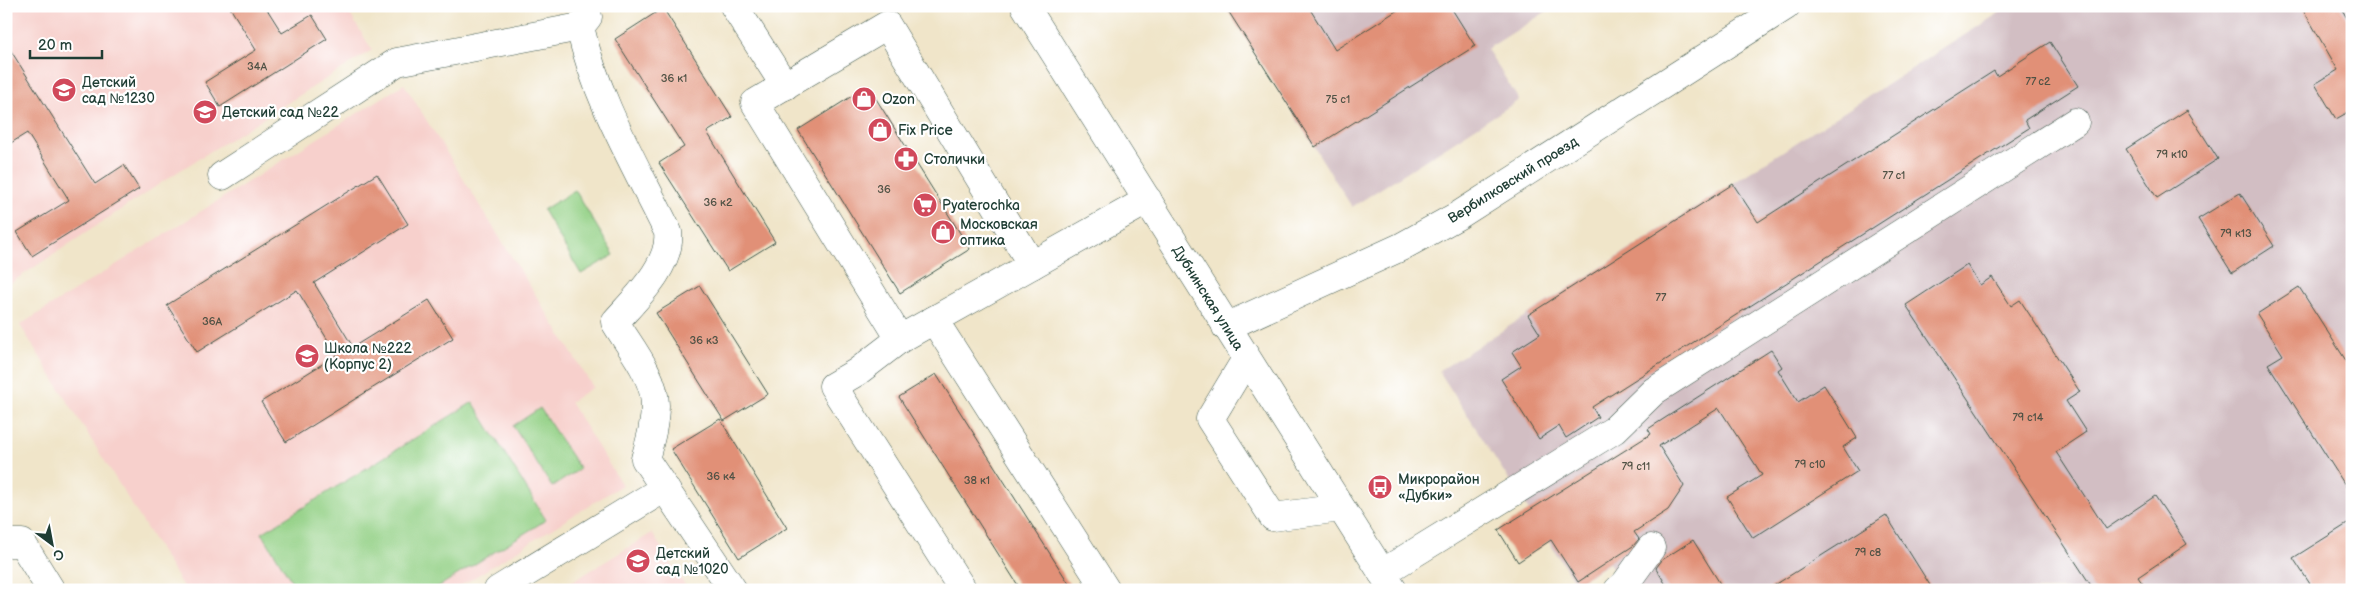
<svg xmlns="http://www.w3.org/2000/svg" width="2358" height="596" font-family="'Balsamiq Sans',sans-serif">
  <rect width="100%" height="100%" fill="#fff"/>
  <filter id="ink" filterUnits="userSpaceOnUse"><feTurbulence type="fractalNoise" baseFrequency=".02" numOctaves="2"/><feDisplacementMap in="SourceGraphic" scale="10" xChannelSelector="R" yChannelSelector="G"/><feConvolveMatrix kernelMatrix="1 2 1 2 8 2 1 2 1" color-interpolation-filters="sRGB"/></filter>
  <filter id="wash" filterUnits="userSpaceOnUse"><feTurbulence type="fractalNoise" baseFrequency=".0096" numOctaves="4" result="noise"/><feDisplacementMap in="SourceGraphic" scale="20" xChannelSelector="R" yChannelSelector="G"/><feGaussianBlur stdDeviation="1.12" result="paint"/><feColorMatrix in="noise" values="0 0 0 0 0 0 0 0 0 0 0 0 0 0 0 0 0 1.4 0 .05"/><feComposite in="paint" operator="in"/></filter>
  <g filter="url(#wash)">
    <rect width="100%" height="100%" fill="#f0e5c9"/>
    <g fill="#f7d0cc">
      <polygon points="6,6 345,6 372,50 176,173 6,286"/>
      <polygon points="404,84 593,387 570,402 622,485 454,590 185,590 20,325"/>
      <polygon points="652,533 688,590 559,590"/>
    </g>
    <g fill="#d2bec3">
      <polygon points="1225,6 1555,6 1487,49 1519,100 1352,207"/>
      <polygon points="2010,6 2352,6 2352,590 1629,590 1609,563 1576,584 1439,371"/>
    </g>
    <g fill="#93d085" stroke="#59865c">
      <polygon points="575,190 614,255 581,274 543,210"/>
      <polygon points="473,402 546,520 433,590 297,590 262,533"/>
      <polygon points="540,408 580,469 552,487 513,426"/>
    </g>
    <g id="blocks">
      <g fill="#e19077">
        <polygon points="229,6 265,6 282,33 312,15 327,39 220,107 205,82 256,50"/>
        <polygon points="1225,6 1308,6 1335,50 1404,6 1450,6 1475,46 1315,147"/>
        <polygon points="2301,6 2340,6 2352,27 2352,110 2336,119 2315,84 2338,70"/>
        <polygon points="663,8 732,117 707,132 775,242 728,271 659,163 684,147 615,39"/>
        <polygon points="2050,42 2078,86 2025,120 2029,128 1592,407 1598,417 1566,438 1559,426 1539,439 1501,379 1521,366 1512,352 1540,334 1528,315 1733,184 1758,222 1994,71 1997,76"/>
        <polygon points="6,43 95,184 124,165 139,189 32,256 17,232 69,200 27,133 6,146"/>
        <polygon points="868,86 970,249 900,293 798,130"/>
        <polygon points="2187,110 2218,159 2157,198 2126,149"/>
        <polygon points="377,174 408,224 314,283 353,347 429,300 453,338 286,442 261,402 337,355 297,290 197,352 167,305"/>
        <polygon points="2240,193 2274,246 2232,273 2198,219"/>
        <polygon points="1967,265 1980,285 1992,277 2011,306 2020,300 2080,392 2066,401 2086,432 2056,452 2106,529 2155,496 2187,544 2138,577 2147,590 2094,590 1906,305"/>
        <polygon points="700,286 768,394 724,421 656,313"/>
        <polygon points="2299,287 2352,370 2352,496 2268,364 2283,355 2257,314"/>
        <polygon points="1771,350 1782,367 1778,370 1798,402 1824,385 1857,438 1843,447 1858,471 1753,538 1727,497 1762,475 1719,408 1659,446 1684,486 1668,510 1634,532 1639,539 1633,546 1578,582 1551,540 1518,562 1498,530 1651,434 1648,429"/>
        <polygon points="936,374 1073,590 1021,590 899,397"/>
        <polygon points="720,419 787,528 739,558 671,449"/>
        <polygon points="1886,515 1933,590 1767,590"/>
        <polygon points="2352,521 2352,590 2314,590 2293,558"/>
        <polygon points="1693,540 1724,590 1669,590 1656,568 1662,560"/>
      </g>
    </g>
  </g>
  <g filter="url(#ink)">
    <use href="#blocks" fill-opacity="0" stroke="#3e564a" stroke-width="1"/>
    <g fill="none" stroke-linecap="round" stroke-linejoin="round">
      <defs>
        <g id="minor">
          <polyline points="734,6 785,86"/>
          <polyline points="1025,6 1393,590"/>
          <path d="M588,17L580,27C596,99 636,166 668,232C672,265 635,299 615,322C629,346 655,376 655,405C655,424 650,441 645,459L733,590"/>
          <polyline points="222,176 397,62 580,27"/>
          <polyline points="934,320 1106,590"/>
          <polyline points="1226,327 1401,247 1459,215 1786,6"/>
          <polyline points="900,339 755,103 887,25 1032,265"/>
          <polyline points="1246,359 1210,419 1273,517 1341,508"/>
          <polyline points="6,543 22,543 51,590"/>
          <polyline points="1382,573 1614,430 1654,391 2075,122"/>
          <polyline points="498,590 665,488"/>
          <polyline points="963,590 833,386 857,372 900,339 1148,200"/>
          <polyline points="1618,590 1625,584 1651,548"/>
        </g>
      </defs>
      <use href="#minor" stroke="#3e564a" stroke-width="29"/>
      <use href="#minor" stroke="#fff" stroke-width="28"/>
    </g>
  </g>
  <defs>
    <symbol id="school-disc" viewBox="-11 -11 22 22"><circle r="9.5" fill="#d1495b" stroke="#fff"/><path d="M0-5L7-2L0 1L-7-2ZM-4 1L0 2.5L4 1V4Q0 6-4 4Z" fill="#fff"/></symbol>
    <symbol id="shop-disc" viewBox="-11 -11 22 22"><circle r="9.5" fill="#d1495b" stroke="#fff"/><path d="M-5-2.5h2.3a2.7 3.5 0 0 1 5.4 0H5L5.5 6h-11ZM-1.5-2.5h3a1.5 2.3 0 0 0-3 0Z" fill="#fff"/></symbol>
    <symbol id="pharmacy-disc" viewBox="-11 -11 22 22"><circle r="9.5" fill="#d1495b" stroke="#fff"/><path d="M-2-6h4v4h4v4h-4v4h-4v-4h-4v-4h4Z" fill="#fff"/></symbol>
    <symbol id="supermarket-disc" viewBox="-11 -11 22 22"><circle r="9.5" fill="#d1495b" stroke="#fff"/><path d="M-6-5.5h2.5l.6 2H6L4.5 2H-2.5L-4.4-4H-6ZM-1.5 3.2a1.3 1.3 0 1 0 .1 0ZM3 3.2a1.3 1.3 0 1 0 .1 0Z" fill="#fff"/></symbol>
    <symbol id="bus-disc" viewBox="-11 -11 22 22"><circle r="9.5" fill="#d1495b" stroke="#fff"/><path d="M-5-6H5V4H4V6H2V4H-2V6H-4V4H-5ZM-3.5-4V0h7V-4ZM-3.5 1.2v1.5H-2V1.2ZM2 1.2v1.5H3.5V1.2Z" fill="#fff"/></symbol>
  </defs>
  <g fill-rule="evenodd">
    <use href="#school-disc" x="50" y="76" width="28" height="28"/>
    <use href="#shop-disc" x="850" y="85" width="28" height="28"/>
    <use href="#school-disc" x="191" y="98" width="28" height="28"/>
    <use href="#shop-disc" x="866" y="116" width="28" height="28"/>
    <use href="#pharmacy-disc" x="892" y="145" width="28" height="28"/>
    <use href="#supermarket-disc" x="911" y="191" width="28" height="28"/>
    <use href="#shop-disc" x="929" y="218" width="28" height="28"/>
    <use href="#school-disc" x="293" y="342" width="28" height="28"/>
    <use href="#bus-disc" x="1366" y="473" width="28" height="28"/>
    <use href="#school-disc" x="624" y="547" width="28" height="28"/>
  </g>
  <g text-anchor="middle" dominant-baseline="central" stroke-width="4.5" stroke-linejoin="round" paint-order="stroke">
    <g font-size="11" fill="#505245">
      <text x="257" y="66">34А</text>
      <text x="674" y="78">36 к1</text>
      <text x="2038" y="81">77 с2</text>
      <text x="1338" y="99">75 с1</text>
      <text x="2172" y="154">79 к10</text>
      <text x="1894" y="175">77 с1</text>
      <text x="884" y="189">36</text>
      <text x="718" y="202">36 к2</text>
      <text x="2236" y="233">79 к13</text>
      <text x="1661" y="297">77</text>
      <text x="212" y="321">36А</text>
      <text x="704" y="340">36 к3</text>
      <text x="2028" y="417">79 с14</text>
      <text x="1810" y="464">79 с10</text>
      <text x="1636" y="466">79 с11</text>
      <text x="721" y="476">36 к4</text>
      <text x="977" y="480">38 к1</text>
      <text x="1868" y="552">79 с8</text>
    </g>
    <g font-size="14" fill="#1f3d34" stroke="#fff" text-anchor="start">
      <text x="82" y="82">Детский<tspan x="82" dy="16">сад №1230</tspan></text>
      <text x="882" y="99">Ozon</text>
      <text x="222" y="112">Детский сад №22</text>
      <text x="898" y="130">Fix Price</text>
      <text x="924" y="159">Столички</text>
      <text x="942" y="205">Pyaterochka</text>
      <text x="960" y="224">Московская<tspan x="960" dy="16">оптика</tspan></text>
      <text x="324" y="348">Школа №222<tspan x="324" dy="16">(Корпус 2)</tspan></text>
      <text x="1398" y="479">Микрорайон<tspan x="1398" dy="16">«Дубки»</tspan></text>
      <text x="656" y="553">Детский<tspan x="656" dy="16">сад №1020</tspan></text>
    </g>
    <g font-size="14" fill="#1f3d34" stroke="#fff">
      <text transform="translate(1513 180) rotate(-32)">Вербилковский проезд</text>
      <text transform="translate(1208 298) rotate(58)">Дубнинская улица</text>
    </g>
  </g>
  <rect width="2358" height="596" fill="none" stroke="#fff" stroke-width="25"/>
  <g transform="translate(52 544) rotate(148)" stroke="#ffffff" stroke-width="4" paint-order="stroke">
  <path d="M0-4L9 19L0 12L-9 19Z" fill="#1f3d34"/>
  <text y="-8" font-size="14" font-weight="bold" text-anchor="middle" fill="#1f3d34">С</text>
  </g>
  <path d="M30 50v8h72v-8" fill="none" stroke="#1f3d34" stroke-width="2.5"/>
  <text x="38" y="50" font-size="15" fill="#1f3d34" stroke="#ffffff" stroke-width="4" paint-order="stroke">20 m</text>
</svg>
